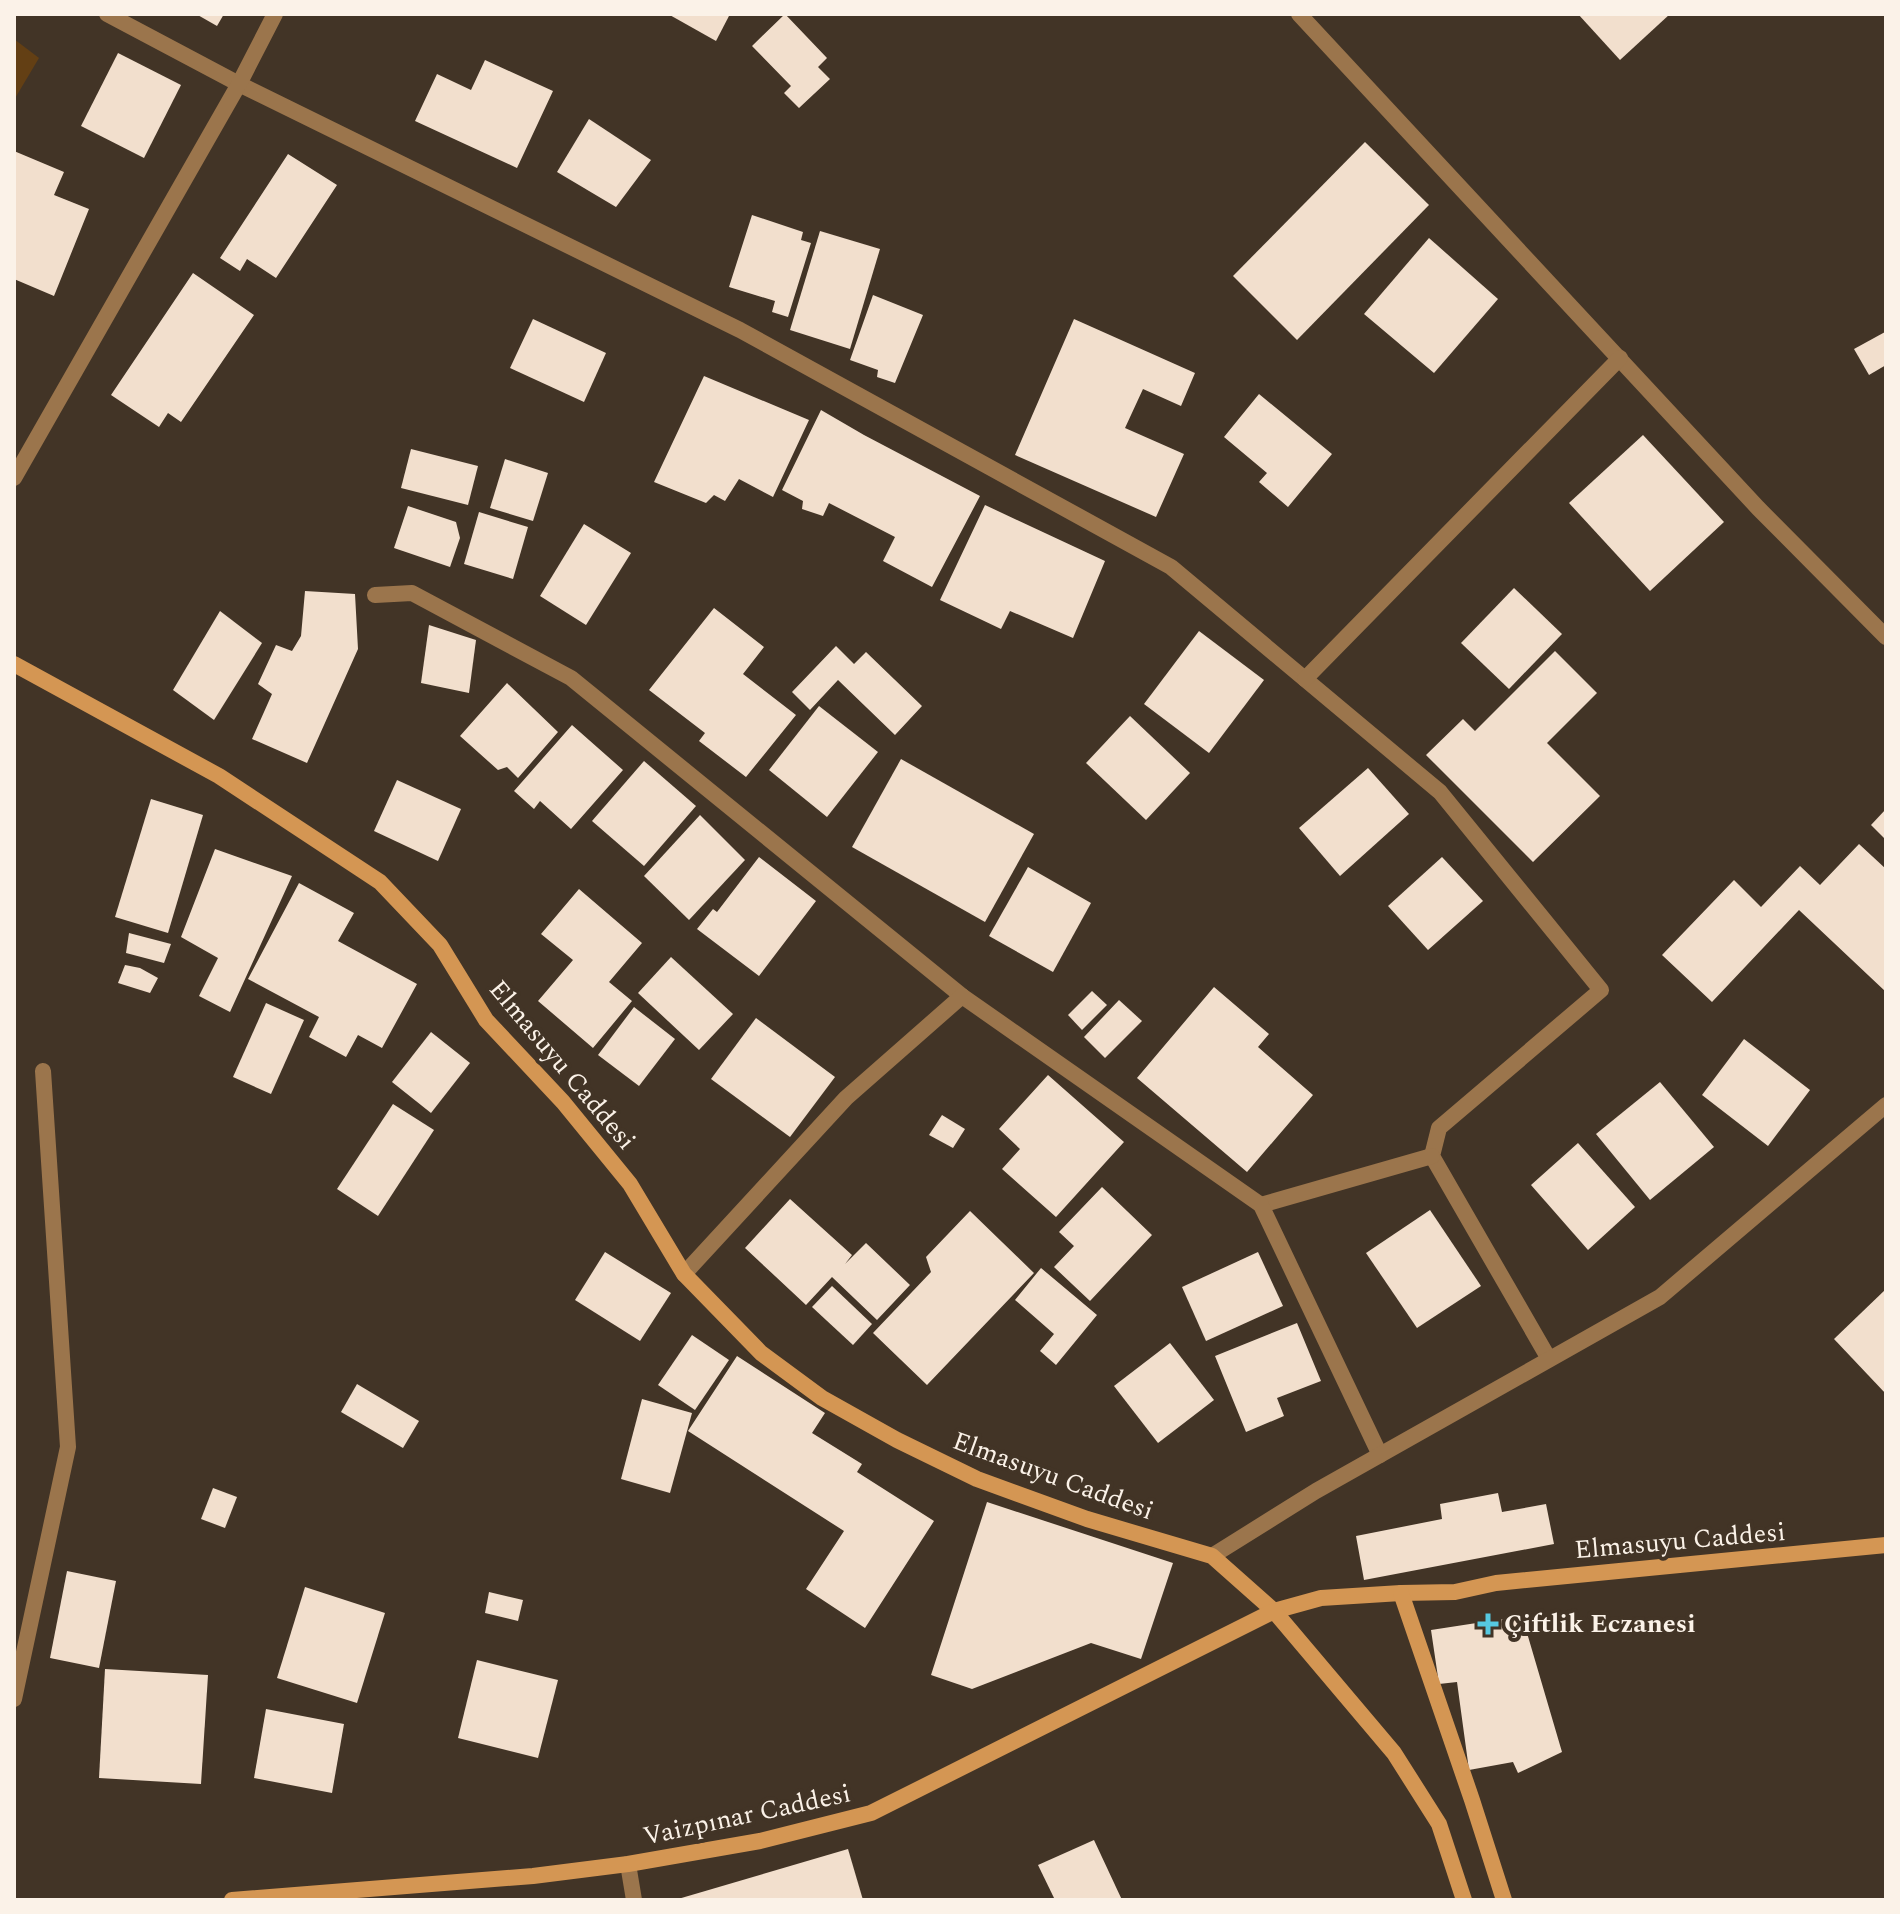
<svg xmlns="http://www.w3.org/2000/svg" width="1900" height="1914" font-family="Spectral,serif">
  <rect width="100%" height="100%" fill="#423426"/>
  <polygon fill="#633f14" points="14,39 39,58 14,100"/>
  <g fill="#f2dfcd">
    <polygon points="196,14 224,14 217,26"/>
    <polygon points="668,14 730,14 716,41"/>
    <polygon points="785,14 827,58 818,67 830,79 799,108 784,93 791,86 752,46"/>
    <polygon points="1578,14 1670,14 1620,60"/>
    <polygon points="118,53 181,85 144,158 81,126"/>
    <polygon points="485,60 553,91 517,168 415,121 437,74 471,90"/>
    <polygon points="589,119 651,160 616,207 557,172"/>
    <polygon points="1365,142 1429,205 1297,340 1233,276"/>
    <polygon points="14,151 64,172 54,195 89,209 54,296 14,279"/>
    <polygon points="288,154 337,185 276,278 247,259 240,271 220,258"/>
    <polygon points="752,215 803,232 801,240 811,243 788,317 772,312 775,301 729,287"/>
    <polygon points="820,231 880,249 850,349 790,330"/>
    <polygon points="1429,238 1498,299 1434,373 1364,314"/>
    <polygon points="193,273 254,315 181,422 168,413 159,427 111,395"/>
    <polygon points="873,295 923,315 895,383 877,377 878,370 850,360"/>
    <polygon points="533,319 606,353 584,402 510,368"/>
    <polygon points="1074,319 1195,373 1181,406 1143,389 1125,428 1184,454 1156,517 1015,455"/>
    <polygon points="1885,332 1886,365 1869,375 1854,349"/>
    <polygon points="704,376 809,420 773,497 739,479 725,501 714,495 706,503 654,482"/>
    <polygon points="1259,394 1332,454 1288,507 1259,482 1267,473 1224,437"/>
    <polygon points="821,410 864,435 980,496 932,587 883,561 895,537 829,503 823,516 802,509 803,501 782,490"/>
    <polygon points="1643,435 1724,522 1650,591 1569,503"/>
    <polygon points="411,449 478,466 468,505 401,488"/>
    <polygon points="505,459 548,473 533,521 490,508"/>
    <polygon points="985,505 1105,561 1073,638 1010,611 1001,629 940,600"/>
    <polygon points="408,506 456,522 460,538 450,567 394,548"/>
    <polygon points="479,512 528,527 513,579 464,564"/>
    <polygon points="584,524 631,553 586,625 540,596"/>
    <polygon points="1514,588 1562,634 1509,689 1461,643"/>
    <polygon points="305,591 355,594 358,649 307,763 252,739 272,694 258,684 276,645 292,651 301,636"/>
    <polygon points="714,608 764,647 743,674 796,715 746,777 699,741 705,733 649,690"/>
    <polygon points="220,611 262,643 214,720 173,690"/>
    <polygon points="429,625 476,640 469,693 421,683"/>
    <polygon points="1199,631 1264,680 1209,753 1144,704"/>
    <polygon points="836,646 854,664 866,652 922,706 895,735 838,680 810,710 792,692"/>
    <polygon points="1555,651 1597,693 1547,743 1600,796 1533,862 1426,755 1463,719 1475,731"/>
    <polygon points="507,683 558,732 518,778 507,767 498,770 460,736"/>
    <polygon points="819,706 878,752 827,817 769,770"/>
    <polygon points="1130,716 1190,773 1146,820 1086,763"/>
    <polygon points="572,725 623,770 571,829 540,801 534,809 514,791"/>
    <polygon points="901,759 1034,834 985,922 852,847"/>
    <polygon points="644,761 696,806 644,866 592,821"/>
    <polygon points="1368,768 1409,814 1340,876 1299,828"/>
    <polygon points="397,780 461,809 438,861 374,831"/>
    <polygon points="151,799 203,815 168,933 115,917"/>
    <polygon points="1886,809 1886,840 1871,825"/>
    <polygon points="700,815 745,860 689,920 644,876"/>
    <polygon points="1859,844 1886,869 1886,992 1799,910 1712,1002 1662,955 1734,880 1761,907 1800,866 1820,885"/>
    <polygon points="215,849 292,876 230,1012 199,996 218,958 181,937"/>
    <polygon points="759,857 816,901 759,976 697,929 713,909 717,912"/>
    <polygon points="1442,857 1483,901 1428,950 1388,906"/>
    <polygon points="1028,867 1091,903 1053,972 989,936"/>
    <polygon points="299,883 354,913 338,941 417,984 382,1048 358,1035 346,1057 309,1037 319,1017 248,979"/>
    <polygon points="579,889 642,943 609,982 632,1001 593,1048 538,1001 573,960 541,934"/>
    <polygon points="129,933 171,944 164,963 126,953"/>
    <polygon points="671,957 733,1014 699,1050 638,993"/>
    <polygon points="125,965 140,968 158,978 150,993 118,983"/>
    <polygon points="1214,987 1269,1034 1258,1047 1313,1095 1247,1172 1137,1078"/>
    <polygon points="1092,991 1107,1005 1082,1030 1068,1015"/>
    <polygon points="1119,1000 1142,1021 1105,1058 1084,1037"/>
    <polygon points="266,1003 304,1020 271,1094 233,1077"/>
    <polygon points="634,1007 675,1039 639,1086 598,1055"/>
    <polygon points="756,1018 835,1077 790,1137 711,1079"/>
    <polygon points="431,1032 470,1063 431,1113 392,1082"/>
    <polygon points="1744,1039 1810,1090 1768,1146 1702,1095"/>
    <polygon points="1048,1075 1124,1142 1056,1217 1002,1169 1020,1149 999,1129"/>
    <polygon points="1660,1082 1714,1147 1650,1200 1596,1134"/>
    <polygon points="393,1104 434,1130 378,1216 337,1189"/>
    <polygon points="942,1115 965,1129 953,1148 929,1135"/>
    <polygon points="1578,1143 1635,1207 1588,1250 1531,1185"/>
    <polygon points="1102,1187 1152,1235 1090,1301 1054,1267 1074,1246 1059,1232"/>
    <polygon points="790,1199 852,1255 845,1264 866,1243 910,1285 877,1320 832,1277 806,1305 745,1248"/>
    <polygon points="1430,1210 1481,1286 1417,1328 1366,1253"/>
    <polygon points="970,1211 1034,1273 927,1385 873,1333 931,1272 926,1257"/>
    <polygon points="605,1252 671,1293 640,1341 575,1300"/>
    <polygon points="1258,1252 1283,1306 1206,1341 1182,1287"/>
    <polygon points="1041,1268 1097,1315 1056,1365 1040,1351 1054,1334 1015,1300"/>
    <polygon points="832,1286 872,1324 853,1345 812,1307"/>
    <polygon points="1886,1289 1886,1394 1834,1339"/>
    <polygon points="1297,1323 1321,1381 1277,1398 1284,1416 1246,1432 1215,1356"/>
    <polygon points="692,1335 729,1360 695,1410 658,1385"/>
    <polygon points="1170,1343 1214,1400 1158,1443 1114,1386"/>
    <polygon points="737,1356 825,1413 812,1433 862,1464 857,1472 934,1521 865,1628 806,1589 844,1531 688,1431"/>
    <polygon points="357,1384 419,1421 403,1448 341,1412"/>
    <polygon points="642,1399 692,1413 670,1493 621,1479"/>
    <polygon points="213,1488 237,1497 225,1528 201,1519"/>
    <polygon points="1498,1493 1502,1512 1546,1504 1554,1544 1364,1580 1356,1536 1442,1519 1440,1504"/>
    <polygon points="987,1502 1173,1563 1141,1659 1091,1643 972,1689 931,1675"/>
    <polygon points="67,1571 116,1581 99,1668 50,1658"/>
    <polygon points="305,1587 385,1613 357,1703 277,1678"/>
    <polygon points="489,1592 523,1600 518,1621 485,1613"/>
    <polygon points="1522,1616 1562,1752 1518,1773 1513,1762 1469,1770 1457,1682 1439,1684 1431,1630"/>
    <polygon points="477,1660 558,1680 538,1758 458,1738"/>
    <polygon points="105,1669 208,1675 201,1784 99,1778"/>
    <polygon points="266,1709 344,1724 332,1793 254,1778"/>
    <polygon points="1094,1840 1122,1900 1055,1900 1038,1865"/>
    <polygon points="848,1849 863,1900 678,1900 678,1899"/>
  </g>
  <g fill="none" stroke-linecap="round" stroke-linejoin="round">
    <g stroke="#9b754c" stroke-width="16">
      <polyline points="107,14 239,84 740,330 1171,567 1440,792 1601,990 1439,1128 1432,1156 1549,1359"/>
      <polyline points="1299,14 1758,508 1886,637"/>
      <polyline points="14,478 239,84 275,14"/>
      <polyline points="375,595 412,593 571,678 962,996"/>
      <polyline points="1305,679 1620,358"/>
      <polyline points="1261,1205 1432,1156"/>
      <polyline points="684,1274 846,1098 962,996 1261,1205 1380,1455"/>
      <polyline points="1212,1556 1316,1491 1660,1297 1886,1105"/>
      <polyline points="14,1699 68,1447 43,1071"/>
      <polyline points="628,1864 634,1900"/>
    </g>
    <g stroke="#d49653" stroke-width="16">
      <polyline points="14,664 219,776 380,882 440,945 486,1020 563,1102 630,1184 684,1274 761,1353 822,1398 897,1440 977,1479 1087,1519 1212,1556 1274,1611 1321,1598 1401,1593 1455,1592 1496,1583 1886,1545"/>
      <polyline points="1401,1593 1472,1800 1504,1900"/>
      <polyline points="232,1900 533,1876 628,1864 760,1841 871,1813 1274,1611 1394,1753 1439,1824 1464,1900"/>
    </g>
  </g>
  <path fill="#56c9e1" stroke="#423426" stroke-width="3" d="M1484 1612h8v8h8v8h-8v8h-8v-8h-8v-8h8z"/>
  <g text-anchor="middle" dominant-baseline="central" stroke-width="8" stroke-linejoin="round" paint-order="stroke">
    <g font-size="26" fill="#fbf2e8" stroke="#423426">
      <text transform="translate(562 1065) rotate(50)">Elmasuyu Caddesi</text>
      <text transform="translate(1053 1476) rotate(20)">Elmasuyu Caddesi</text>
      <text transform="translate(1680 1541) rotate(-5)">Elmasuyu Caddesi</text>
      <text transform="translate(747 1815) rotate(-12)">Vaizpınar Caddesi</text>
    </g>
    <g font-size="26" font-weight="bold" fill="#fbf2e8" stroke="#423426" text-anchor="start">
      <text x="1504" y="1624">Çiftlik Eczanesi</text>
    </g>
  </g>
  <rect width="1900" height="1914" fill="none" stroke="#fbf2e8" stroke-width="32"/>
</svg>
